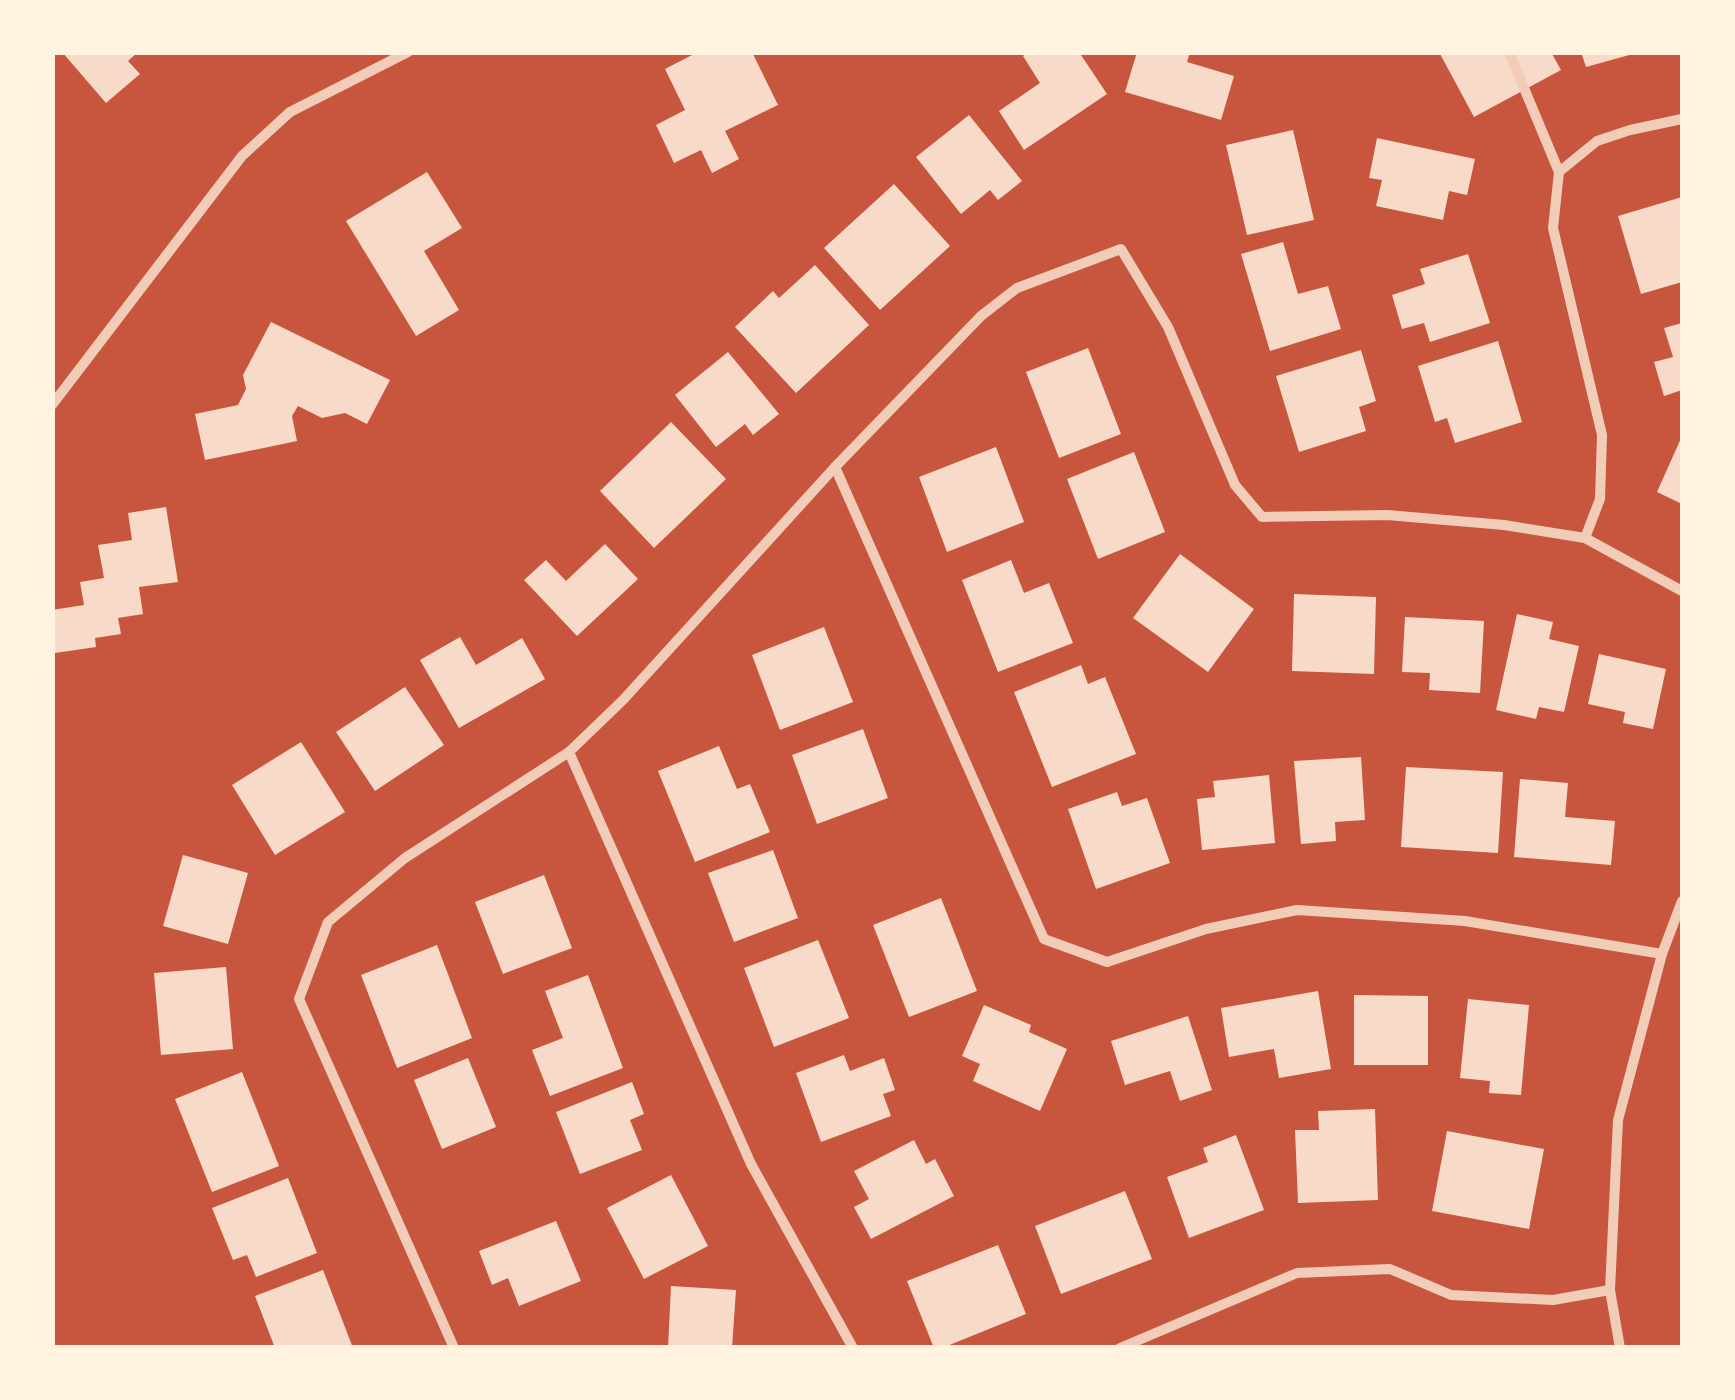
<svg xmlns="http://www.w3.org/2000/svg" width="1735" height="1400" font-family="Lato,sans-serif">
  <rect width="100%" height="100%" fill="#c8553d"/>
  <g fill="#f7dbc8">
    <polygon points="62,52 138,52 128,61 140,74 106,103"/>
    <polygon points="698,52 752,52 778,105 725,131 739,159 712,173 701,150 674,163 656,125 685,110 665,69"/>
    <polygon points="1028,52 1079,52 1107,94 1024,150 999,111 1040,83 1023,56"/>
    <polygon points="1137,52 1190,52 1187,62 1234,76 1221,120 1125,92"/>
    <polygon points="1439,52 1551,52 1561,70 1474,117"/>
    <polygon points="1581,52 1633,52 1633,54 1586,67"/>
    <polygon points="969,115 1022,181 998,200 990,190 961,214 916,157"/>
    <polygon points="1293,130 1314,220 1247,235 1226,145"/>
    <polygon points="1377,138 1475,159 1467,195 1449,191 1443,220 1376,206 1382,180 1369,178"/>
    <polygon points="427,172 462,228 424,251 459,310 416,336 346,221"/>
    <polygon points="894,184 950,246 880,310 824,248"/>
    <polygon points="1682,197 1682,282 1641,294 1618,216"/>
    <polygon points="1283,242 1298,294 1328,286 1341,329 1270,351 1241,254"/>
    <polygon points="1468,254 1490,323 1430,342 1424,323 1402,329 1392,295 1425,284 1420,269"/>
    <polygon points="815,265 869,325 796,393 735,327 773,291 779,298"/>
    <polygon points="271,322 390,380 367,424 345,413 322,418 298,406 292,416 297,441 205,460 195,414 238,405 246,389 243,375"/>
    <polygon points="1682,323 1682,390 1664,396 1654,362 1673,357 1664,328"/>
    <polygon points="1498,341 1522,422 1455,443 1447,418 1435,422 1418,366"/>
    <polygon points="1088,348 1121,434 1059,458 1026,372"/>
    <polygon points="1361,350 1376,401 1359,407 1366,431 1299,452 1276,376"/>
    <polygon points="728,352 779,414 753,435 745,424 716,447 675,395"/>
    <polygon points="671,422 726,479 654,548 600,491"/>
    <polygon points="1682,436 1682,504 1657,492"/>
    <polygon points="996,447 1024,522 947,552 919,477"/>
    <polygon points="1134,452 1165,532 1098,559 1067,479"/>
    <polygon points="166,507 178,582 139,587 143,614 118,618 121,634 95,638 96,647 55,653 52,610 84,605 80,582 104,578 98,545 132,540 128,513"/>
    <polygon points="605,544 638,579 577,636 524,580 546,560 566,581"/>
    <polygon points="1180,554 1254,609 1208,672 1133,618"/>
    <polygon points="1011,560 1024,593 1049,583 1073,643 998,672 962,580"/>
    <polygon points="1294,594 1376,597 1374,674 1292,671"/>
    <polygon points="1517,614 1553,622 1549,639 1579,646 1564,712 1539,707 1536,719 1496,710"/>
    <polygon points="1405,617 1484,621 1480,693 1429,690 1430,673 1402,672"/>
    <polygon points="824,627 853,702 780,730 752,655"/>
    <polygon points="460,637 476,665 522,638 545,679 459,728 420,660"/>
    <polygon points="1599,654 1666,669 1653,729 1623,723 1625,712 1588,704"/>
    <polygon points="1081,665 1088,684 1105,677 1136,754 1052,787 1014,692"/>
    <polygon points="405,687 444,745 375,791 336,732"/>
    <polygon points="863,729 888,798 817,824 792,755"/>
    <polygon points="301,742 345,812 275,855 232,785"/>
    <polygon points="719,746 737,789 750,784 770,832 695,862 658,771"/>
    <polygon points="1361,757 1365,820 1335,822 1336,841 1301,844 1294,761"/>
    <polygon points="1406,767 1503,772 1498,853 1401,847"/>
    <polygon points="1269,775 1275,843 1202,850 1197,799 1215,797 1213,781"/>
    <polygon points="1520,779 1568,783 1565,817 1615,821 1611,865 1514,857"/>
    <polygon points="1117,792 1122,806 1147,798 1170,863 1096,889 1068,809"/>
    <polygon points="773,850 798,918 734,942 708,873"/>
    <polygon points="183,855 248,873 228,944 163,926"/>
    <polygon points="544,875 572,948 503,974 475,902"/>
    <polygon points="941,898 977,991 909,1017 873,925"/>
    <polygon points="818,940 849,1018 774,1047 744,968"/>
    <polygon points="437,945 472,1038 397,1068 361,975"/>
    <polygon points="226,967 233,1049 161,1055 154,973"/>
    <polygon points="588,975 623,1068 550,1096 532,1050 563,1038 545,991"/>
    <polygon points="1318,991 1331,1069 1279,1078 1274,1049 1229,1057 1221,1008"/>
    <polygon points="1354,995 1428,996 1428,1065 1354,1065"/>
    <polygon points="1468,999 1529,1005 1521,1095 1489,1093 1490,1081 1460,1078"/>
    <polygon points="984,1005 1031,1025 1029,1032 1067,1049 1040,1111 973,1081 980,1064 962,1056"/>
    <polygon points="1188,1016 1212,1090 1180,1101 1170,1071 1125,1085 1111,1041"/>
    <polygon points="844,1055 850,1071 884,1058 895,1090 883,1094 891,1116 821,1142 796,1073"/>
    <polygon points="468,1058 496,1127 442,1149 414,1080"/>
    <polygon points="242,1072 279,1166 212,1192 175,1099"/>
    <polygon points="632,1082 644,1114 630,1120 642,1150 580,1174 556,1112"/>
    <polygon points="1375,1109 1378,1200 1298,1203 1295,1130 1319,1130 1318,1111"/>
    <polygon points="1447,1131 1544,1149 1529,1229 1432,1211"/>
    <polygon points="1236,1135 1264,1210 1189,1238 1167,1177 1208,1162 1203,1148"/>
    <polygon points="914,1140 926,1164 935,1159 954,1196 871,1239 854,1207 869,1199 854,1171"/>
    <polygon points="671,1175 708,1246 644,1279 607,1208"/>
    <polygon points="288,1178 317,1253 256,1277 247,1255 233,1260 212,1208"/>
    <polygon points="1125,1191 1152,1259 1061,1294 1035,1226"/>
    <polygon points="556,1221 581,1281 519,1306 508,1278 492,1285 479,1251"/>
    <polygon points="998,1245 1026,1314 942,1348 934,1348 907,1281"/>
    <polygon points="323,1270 353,1348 275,1348 255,1296"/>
    <polygon points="671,1286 736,1290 732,1348 668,1348"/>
  </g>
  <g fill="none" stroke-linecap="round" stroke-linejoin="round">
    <g stroke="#f1ccb7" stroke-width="10">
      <polyline points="1509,52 1559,172"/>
      <polyline points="52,405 242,156 290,112 408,52"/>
      <polyline points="835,467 1044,939 1107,962 1206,929 1297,910 1465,921 1662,954"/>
      <polyline points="1585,538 1600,499 1602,435 1553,228 1559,172 1597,141 1630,130 1682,119"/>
      <polyline points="569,752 751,1164 853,1348"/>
      <polyline points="454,1348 299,999 328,922 405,858 569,752 623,700 835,467 981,316 1017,288 1121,249 1168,327 1235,485 1262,517 1387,515 1504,525 1585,538 1682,591"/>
      <polyline points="1120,1348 1297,1273 1390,1269 1451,1295 1553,1300 1610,1290"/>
      <polyline points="1620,1348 1610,1290 1618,1120 1662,954 1682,901"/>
    </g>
  </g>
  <rect width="1735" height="1400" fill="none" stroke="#fff3e0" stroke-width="110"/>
</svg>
